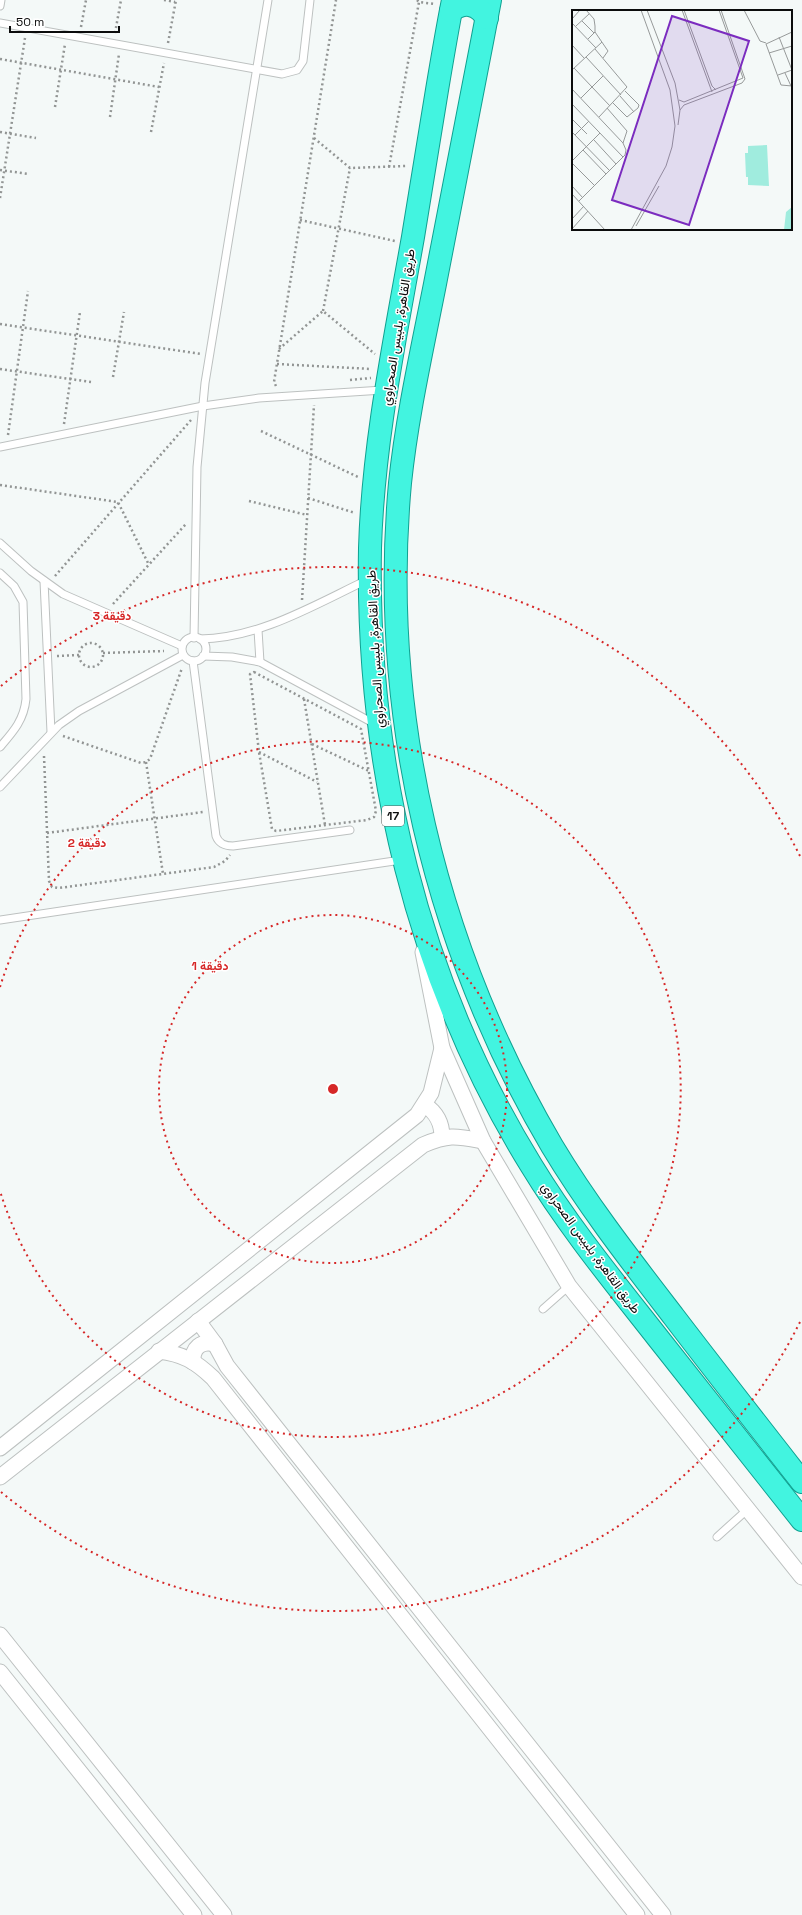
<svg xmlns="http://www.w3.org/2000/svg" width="802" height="1915" font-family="'Space Grotesk',Vazirmatn,sans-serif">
  <rect width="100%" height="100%" fill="#f4f9f8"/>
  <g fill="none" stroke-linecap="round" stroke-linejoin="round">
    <defs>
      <g id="service">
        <polyline points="0,6 1,0"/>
        <polyline points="0,23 282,74 297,70 303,61 310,0"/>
        <polyline points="0,447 203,406 259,398 383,390"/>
        <polyline points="0,543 31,571 63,594 182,646"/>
        <path d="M0,573L14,586L23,602L26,699C24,720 13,732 0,747"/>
        <polyline points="44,581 51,732"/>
        <polyline points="258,630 260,662"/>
        <circle cx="194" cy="649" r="12"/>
        <polyline points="194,638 197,467 205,383 268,0"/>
        <path d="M200,639C260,638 314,605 367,580"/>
        <polyline points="203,656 232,657 260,662 375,724"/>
        <path d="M193,661L216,836C219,844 225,846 233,846L350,830"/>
        <polyline points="0,787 59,725 79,711 183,655"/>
        <polyline points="0,920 401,860"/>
        <polyline points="543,1309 569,1286"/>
        <polyline points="717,1537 748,1509"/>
      </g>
      <g id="minor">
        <polyline points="423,952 442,1048 483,1141 569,1286 802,1577"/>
        <path d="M425,1105C437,1113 442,1123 442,1137"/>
        <polyline points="198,1321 215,1344 227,1366 663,1915"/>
        <path d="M159,1351C183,1354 195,1361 213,1378L637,1915"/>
        <path d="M193,1362C192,1348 201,1340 215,1344"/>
        <polyline points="0,1448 417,1115 431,1093 442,1048"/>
        <path d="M0,1477L423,1145C449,1134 456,1136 483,1141"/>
        <polyline points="0,1635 224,1915"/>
        <polyline points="0,1672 194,1915"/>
      </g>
      <g id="trunk">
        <path d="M453,0C447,30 442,60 437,90C429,139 421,188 413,237C395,339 373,444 370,548C366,765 417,980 531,1165C568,1226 614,1282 658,1338C706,1399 754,1460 802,1520"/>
        <path d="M490,0C472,95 453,190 435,284C422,350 407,416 400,483C379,713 435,947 552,1146C588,1206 631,1261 674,1317C716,1372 759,1427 802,1482"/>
        <path d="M451,11C464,1 477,3 487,18"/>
      </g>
    </defs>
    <use href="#service" stroke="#bdc1c0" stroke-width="9"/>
    <use href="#minor" stroke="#bdc1c0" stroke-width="17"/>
    <use href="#trunk" stroke="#10a191" stroke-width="24"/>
    <g stroke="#929594" stroke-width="2.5" stroke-dasharray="2 3" stroke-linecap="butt">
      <polyline points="164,0 175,2"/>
      <polyline points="417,0 419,2 435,4"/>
      <polyline points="81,27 86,0"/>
      <polyline points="115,33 121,0"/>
      <polyline points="168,43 176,0"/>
      <polyline points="0,59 159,87"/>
      <polyline points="55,107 65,44"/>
      <polyline points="110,117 119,54"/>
      <polyline points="0,132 36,138"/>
      <polyline points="151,132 164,63"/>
      <polyline points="314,138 350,168 406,166"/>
      <polyline points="389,167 419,2"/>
      <polyline points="0,170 29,174"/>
      <polyline points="0,198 25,38"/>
      <polyline points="300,220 395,241"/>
      <polyline points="323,311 350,168"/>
      <polyline points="0,324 201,354"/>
      <polyline points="279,349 323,311 375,354"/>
      <polyline points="277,364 371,369"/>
      <polyline points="0,369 91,382"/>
      <polyline points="113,377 124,312"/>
      <polyline points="350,380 371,378"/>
      <polyline points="276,386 274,382 336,0"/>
      <polyline points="64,424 80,312"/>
      <polyline points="261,431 358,477"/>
      <polyline points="8,435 28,291"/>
      <polyline points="0,485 118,502 149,565"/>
      <polyline points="308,498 355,513"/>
      <polyline points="249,501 307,515"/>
      <polyline points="55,576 191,420"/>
      <polyline points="302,600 314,405"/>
      <polyline points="113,604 186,524"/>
      <circle cx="91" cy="655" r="12"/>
      <polyline points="103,653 164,651"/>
      <polyline points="57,656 79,655"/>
      <polygon points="254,672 361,729 376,811 374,817 367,820 276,831 272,829 259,752 250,674"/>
      <polyline points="304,699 325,825"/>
      <polyline points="63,736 141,763 146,762 150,759 182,668"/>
      <polyline points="312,744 369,771"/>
      <polyline points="259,752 317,782"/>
      <polyline points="44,756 49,881 52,887 59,888 214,867 225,861 230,855"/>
      <polyline points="146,762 163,874"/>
      <polyline points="47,833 203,812"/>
    </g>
    <use href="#service" stroke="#fff" stroke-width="7"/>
    <use href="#minor" stroke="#fff" stroke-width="15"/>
    <use href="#trunk" stroke="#42f4e0" stroke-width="22"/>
  </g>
  <g fill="none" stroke="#d62828" stroke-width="2" stroke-dasharray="2 4">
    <circle cx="333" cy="1089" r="174"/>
    <path d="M0 987A348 348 0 1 1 0 1191"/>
    <path d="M800 1322A522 522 0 0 1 1 1492M1 686A522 522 0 0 1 800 856"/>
  </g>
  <g text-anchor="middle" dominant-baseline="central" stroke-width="3" stroke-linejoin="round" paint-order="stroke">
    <rect fill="#fff" stroke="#545555" stroke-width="1" x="382" y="806" width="22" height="20" rx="3"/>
    <g font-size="12" font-weight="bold" fill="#0b0c0c">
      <text x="393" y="816">17</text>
    </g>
    <g font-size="13" fill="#0b0c0c" stroke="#fff">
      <text transform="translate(398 327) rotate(-81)">طريق القاهرة, بلبيس الصحراوي</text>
      <text transform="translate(375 649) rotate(-93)">طريق القاهرة, بلبيس الصحراوي</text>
      <text transform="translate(591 1248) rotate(54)">طريق القاهرة, بلبيس الصحراوي</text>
    </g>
  </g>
  <g transform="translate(572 10)">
    <rect width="220" height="220" fill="#f4f9f8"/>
    <path d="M195,135L197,176L176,175V167H174L173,143H176V136ZM220,197V220H212L214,202Z" fill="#a0ecde"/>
    <path fill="none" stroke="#979a9a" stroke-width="1" d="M14,0L22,9L23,16V22L16,29M75,0L103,73L108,100L106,115M110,0L140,82M112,0L140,76L144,80M172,0L188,31L194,33M0,9L8,0M10,11L22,23M0,13L24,38M4,16L17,4M23,22L36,41L31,48M220,22L194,34L209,75L220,76M0,35L12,48M23,39L55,77L27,107M197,43L220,36M14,47L49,85M2,58L38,96M0,60L30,32M213,63L219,76M206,65L220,60L207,27M0,79L51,133L54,140L53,145L7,191M48,86L62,102M9,88L31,66M107,90L112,92L171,68L147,0M41,93L55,107L66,98L67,95L53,81M0,94L51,147M35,98L55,121L51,133M108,100L112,95L170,73L173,69L149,0M0,109L15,124M0,122L38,161M3,125L17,111M22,130L44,154M11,140L34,164M0,151L28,123M0,153L23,176M0,176L11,188M0,184L33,220M0,209L12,196M64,216L87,176M0,219L16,201M59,220L94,156L100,137L103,116L98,80L69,0"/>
    <path fill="#7b2cbf" fill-opacity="0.15" stroke="#7b2cbf" stroke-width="2" d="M100,6L177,31L117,215L40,190Z"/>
    <rect width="220" height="220" fill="none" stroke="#0b0c0c" stroke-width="2"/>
  </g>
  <circle cx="333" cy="1089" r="6" fill="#d62828" stroke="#fff" stroke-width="2"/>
  <g font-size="12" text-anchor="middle" font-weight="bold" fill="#d62828" stroke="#fff" stroke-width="3" stroke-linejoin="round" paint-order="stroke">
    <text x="112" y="620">3 دقيقة</text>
    <text x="87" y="847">2 دقيقة</text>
    <text x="210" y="970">1 دقيقة</text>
  </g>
  <path d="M10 26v6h109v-6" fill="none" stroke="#0b0c0c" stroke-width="2"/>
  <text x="16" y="26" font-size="12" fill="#0b0c0c" stroke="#ffffff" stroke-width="3" paint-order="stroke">50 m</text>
</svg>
